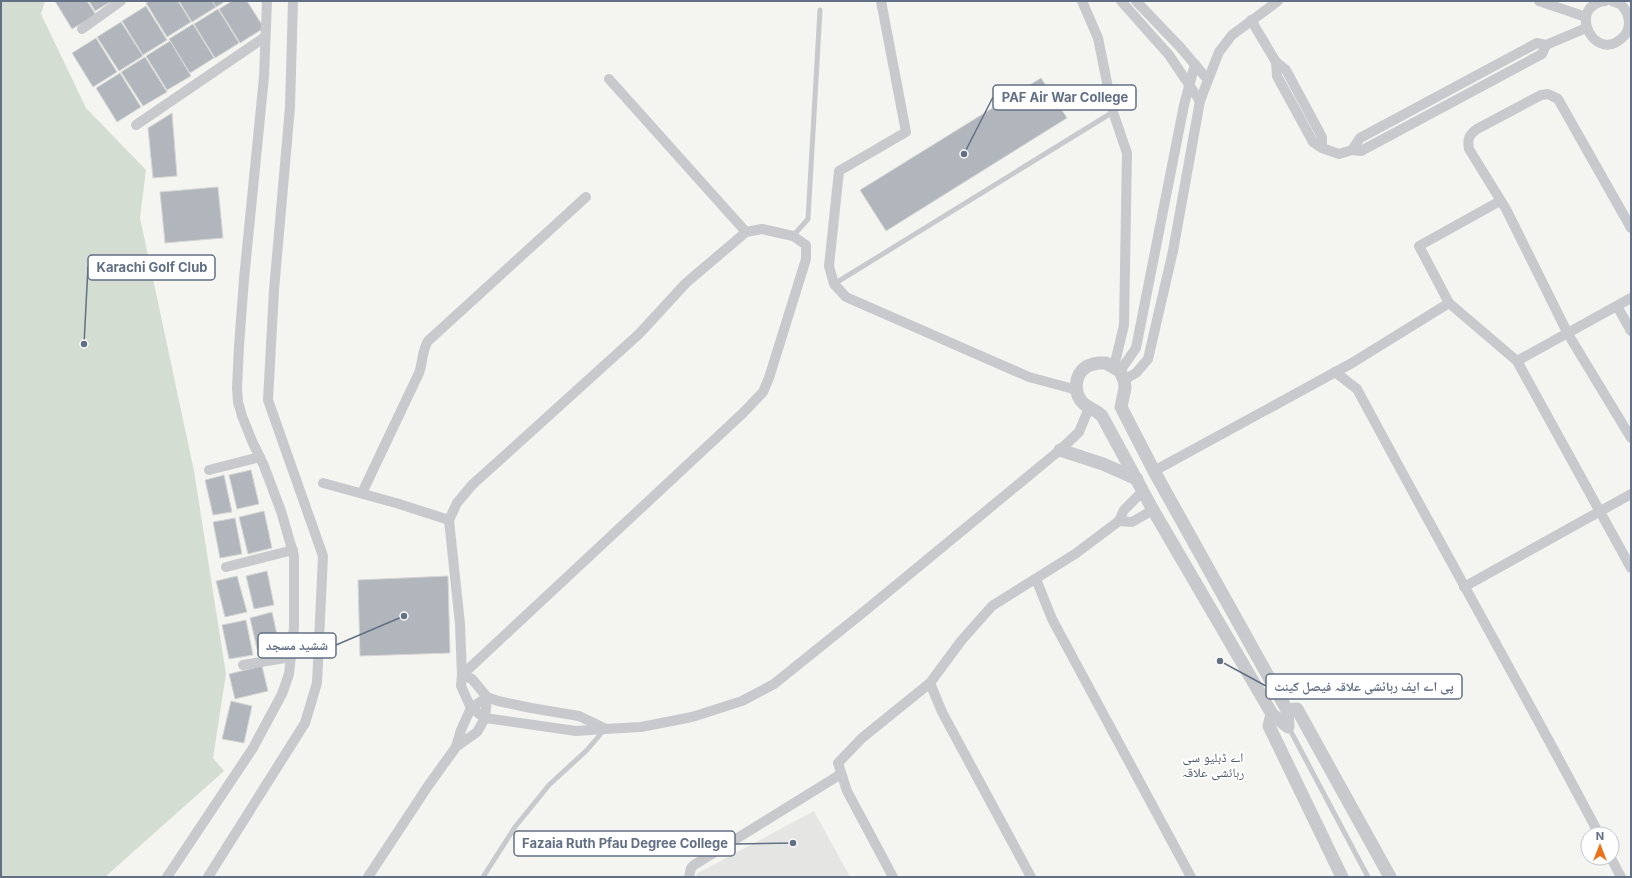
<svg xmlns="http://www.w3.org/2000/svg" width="1632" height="878" font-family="Inter,'Noto Naskh Arabic',sans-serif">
  <rect width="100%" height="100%" fill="#f4f5f1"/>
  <polygon fill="#e5e6e4" points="814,811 850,877 698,877 696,874"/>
  <polygon fill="#d4ddd2" points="1,1 45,1 41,14 86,108 146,170 140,218 194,471 226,674 213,758 224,771 105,877 1,877"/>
  <g fill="#b1b6bd" stroke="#d6d6d4">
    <polygon points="55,1 87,1 96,15 72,29"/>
    <polygon points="89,1 112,1 95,11"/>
    <polygon points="149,1 178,1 191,22 167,37 146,3"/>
    <polygon points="179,1 212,1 216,7 192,22"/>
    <polygon points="212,1 226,1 216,7"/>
    <polygon points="232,1 247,1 264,28 240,43 219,9"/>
    <polygon points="146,6 167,40 143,55 122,21"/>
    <polygon points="218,9 239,43 215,58 194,24"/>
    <polygon points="121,22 143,56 119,71 97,37"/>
    <polygon points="193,24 214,58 190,73 169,39"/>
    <polygon points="96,38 117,72 93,87 72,53"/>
    <polygon points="170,41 191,76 167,90 146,56"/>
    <polygon points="145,57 167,92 143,106 121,72"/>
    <polygon points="120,73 141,107 117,122 96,88"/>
    <polygon points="1041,78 1067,118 886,231 860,190"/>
    <polygon points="172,113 177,176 153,178 148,128"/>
    <polygon points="218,187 223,238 165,243 160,192"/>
    <polygon points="251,470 259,504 237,509 229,475"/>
    <polygon points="224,475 232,512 213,515 205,480"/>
    <polygon points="264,511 272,548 248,554 239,517"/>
    <polygon points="235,518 242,554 220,558 213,522"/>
    <polygon points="267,571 274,605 254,609 246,576"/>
    <polygon points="237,576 247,612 225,617 216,581"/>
    <polygon points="448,576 450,653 360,656 358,580"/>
    <polygon points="272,612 279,644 257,649 250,618"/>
    <polygon points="246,620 253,655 229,659 222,625"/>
    <polygon points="262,666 268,691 235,699 229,674"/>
    <polygon points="231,701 252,706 244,743 222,739"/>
  </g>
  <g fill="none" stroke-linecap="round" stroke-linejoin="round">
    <g stroke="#c7c9cd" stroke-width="5">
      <polyline points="793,236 808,219 820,10"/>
      <polyline points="834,284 1113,112"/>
      <polyline points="1289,728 1368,877"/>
      <polyline points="483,877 515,827 549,785 587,750 604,730"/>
    </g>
    <g stroke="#c7c9cd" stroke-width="10">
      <polyline points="881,1 906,132 839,171 829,266 834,284 846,297 1029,377 1077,390"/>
      <polyline points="1082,1 1098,38 1113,112 1127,153 1124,325 1114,367"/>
      <polyline points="1121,1 1169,55 1200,101"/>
      <polyline points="1136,1 1180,47 1208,80"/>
      <polyline points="1539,1 1586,17"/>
      <path d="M1605,1C1565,6 1596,68 1625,35C1632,26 1629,11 1620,4C1618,3 1614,2 1612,1"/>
      <polyline points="1251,20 1276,62 1286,70 1322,137 1322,148"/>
      <polyline points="82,29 121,1"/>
      <polyline points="1276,62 1277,76 1313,142 1322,148 1339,154 1352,150 1361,151 1542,54 1546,45"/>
      <polyline points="609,79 746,232"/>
      <polyline points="136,125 265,37"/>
      <polyline points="1352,150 1360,138 1537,43 1546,45 1586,28"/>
      <polyline points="1500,201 1419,246 1449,303 1517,361 1631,568"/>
      <path d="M1631,228L1558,99L1548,94L1541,95L1477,129C1469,135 1467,139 1469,149L1506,209L1568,334L1631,438"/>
      <polyline points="1617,306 1631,331"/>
      <polyline points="1517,361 1631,298"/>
      <polyline points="1120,371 1136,348 1184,105 1195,64"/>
      <path d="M1335,372L1357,389C1437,538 1520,685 1599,834"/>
      <polyline points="1124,380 1136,373 1148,359 1173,251 1200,101 1208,80 1219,52 1232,35 1278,1"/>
      <polyline points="209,470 260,457"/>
      <polyline points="1154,471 1352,363 1449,303"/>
      <polyline points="323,483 396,503 449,520"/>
      <path d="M362,493L419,373C423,362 422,350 428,341L586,197"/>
      <polyline points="1119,521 1132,522 1153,510"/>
      <polyline points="226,567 293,550"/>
      <polyline points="1036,579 1052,619 1191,877"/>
      <polyline points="1464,587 1631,494"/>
      <polyline points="243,665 291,657"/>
      <polyline points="462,675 743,413 763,392 769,378 806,259 806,245 793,236 762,229 746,232 686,283 639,334 472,485 457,503 449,520 460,624 462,675 461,686 471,708 485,718 576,731 605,729 641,727 692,717 742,701 774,684 866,610 1060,450 1079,432 1089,408"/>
      <polyline points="462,675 472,679 487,697 498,701 531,708 579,716 604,728"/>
      <polyline points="930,683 942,712 1031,877"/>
      <polyline points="456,747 461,730 471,708 487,697"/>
      <polyline points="1611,858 1621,877"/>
      <polyline points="167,877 253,748 282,694 289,674 294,628 294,556 281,511 264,466 252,441 242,416 238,402 237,388 239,346 244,279 264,77 267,1"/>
      <polyline points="208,877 305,723 317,683 323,556 268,400 274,290 290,107 293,1"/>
      <polyline points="368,877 428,786 456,747 477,732 485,718 487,697"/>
      <polyline points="689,877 691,868 694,865 841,774"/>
      <polyline points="893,877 847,791 838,763 862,738 930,683 961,641 992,606 1075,554 1119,521 1124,510 1143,491"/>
    </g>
    <g stroke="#c7c9cd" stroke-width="13">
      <path d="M1098,363H1106L1120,371L1124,380L1125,388L1121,407L1154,471L1287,710L1288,727L1272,714L1153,510L1102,416C1097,410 1090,409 1084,404C1073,394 1074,375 1086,367C1089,365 1094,364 1098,363Z"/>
      <polyline points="1060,450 1103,464 1137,479"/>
      <polyline points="1287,710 1297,709 1390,877"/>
      <polyline points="1272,714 1269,726 1342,877"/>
    </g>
  </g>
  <g text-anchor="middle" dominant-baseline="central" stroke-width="4" stroke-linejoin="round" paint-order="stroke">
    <g font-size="13" fill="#505969" stroke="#fff">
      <text x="1213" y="757">اے ڈبلیو سی<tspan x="1213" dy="15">رہائشی علاقہ</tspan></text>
    </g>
  </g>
  <path fill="none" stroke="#626f84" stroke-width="1.5" d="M964 154L993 97M84 344L88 267M404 616L336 645M1220 661L1266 686M793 843L735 844"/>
  <g fill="#626f84" stroke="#fff" stroke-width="1.5">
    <circle cx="964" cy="154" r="4"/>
    <circle cx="84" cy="344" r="4"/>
    <circle cx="404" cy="616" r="4"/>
    <circle cx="1220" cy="661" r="4"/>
    <circle cx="793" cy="843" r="4"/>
  </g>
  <g fill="#fff" stroke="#626f84" stroke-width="1.5">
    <rect x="993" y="85" width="143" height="25" rx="4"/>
    <rect x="88" y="255" width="127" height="25" rx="4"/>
    <rect x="258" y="633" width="78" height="25" rx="4"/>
    <rect x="1266" y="674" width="196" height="25" rx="4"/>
    <rect x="514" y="831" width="221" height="25" rx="4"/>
  </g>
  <g font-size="13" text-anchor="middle" font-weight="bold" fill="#626f84">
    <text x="1065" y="102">PAF Air War College</text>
    <text x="152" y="272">Karachi Golf Club</text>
    <text x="297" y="650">ششید مسجد</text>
    <text x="1364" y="691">پی اے ایف رہائشی علاقہ فیصل کینٹ</text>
    <text x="625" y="848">Fazaia Ruth Pfau Degree College</text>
  </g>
  <rect width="1632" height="878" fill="none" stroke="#626f84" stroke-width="4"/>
  <g transform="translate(1600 846)"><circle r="19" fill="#ffffff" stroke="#c0c5ce"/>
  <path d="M0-3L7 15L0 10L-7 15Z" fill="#ef7117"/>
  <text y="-6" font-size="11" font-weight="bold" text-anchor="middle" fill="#626f84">N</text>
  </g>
</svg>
